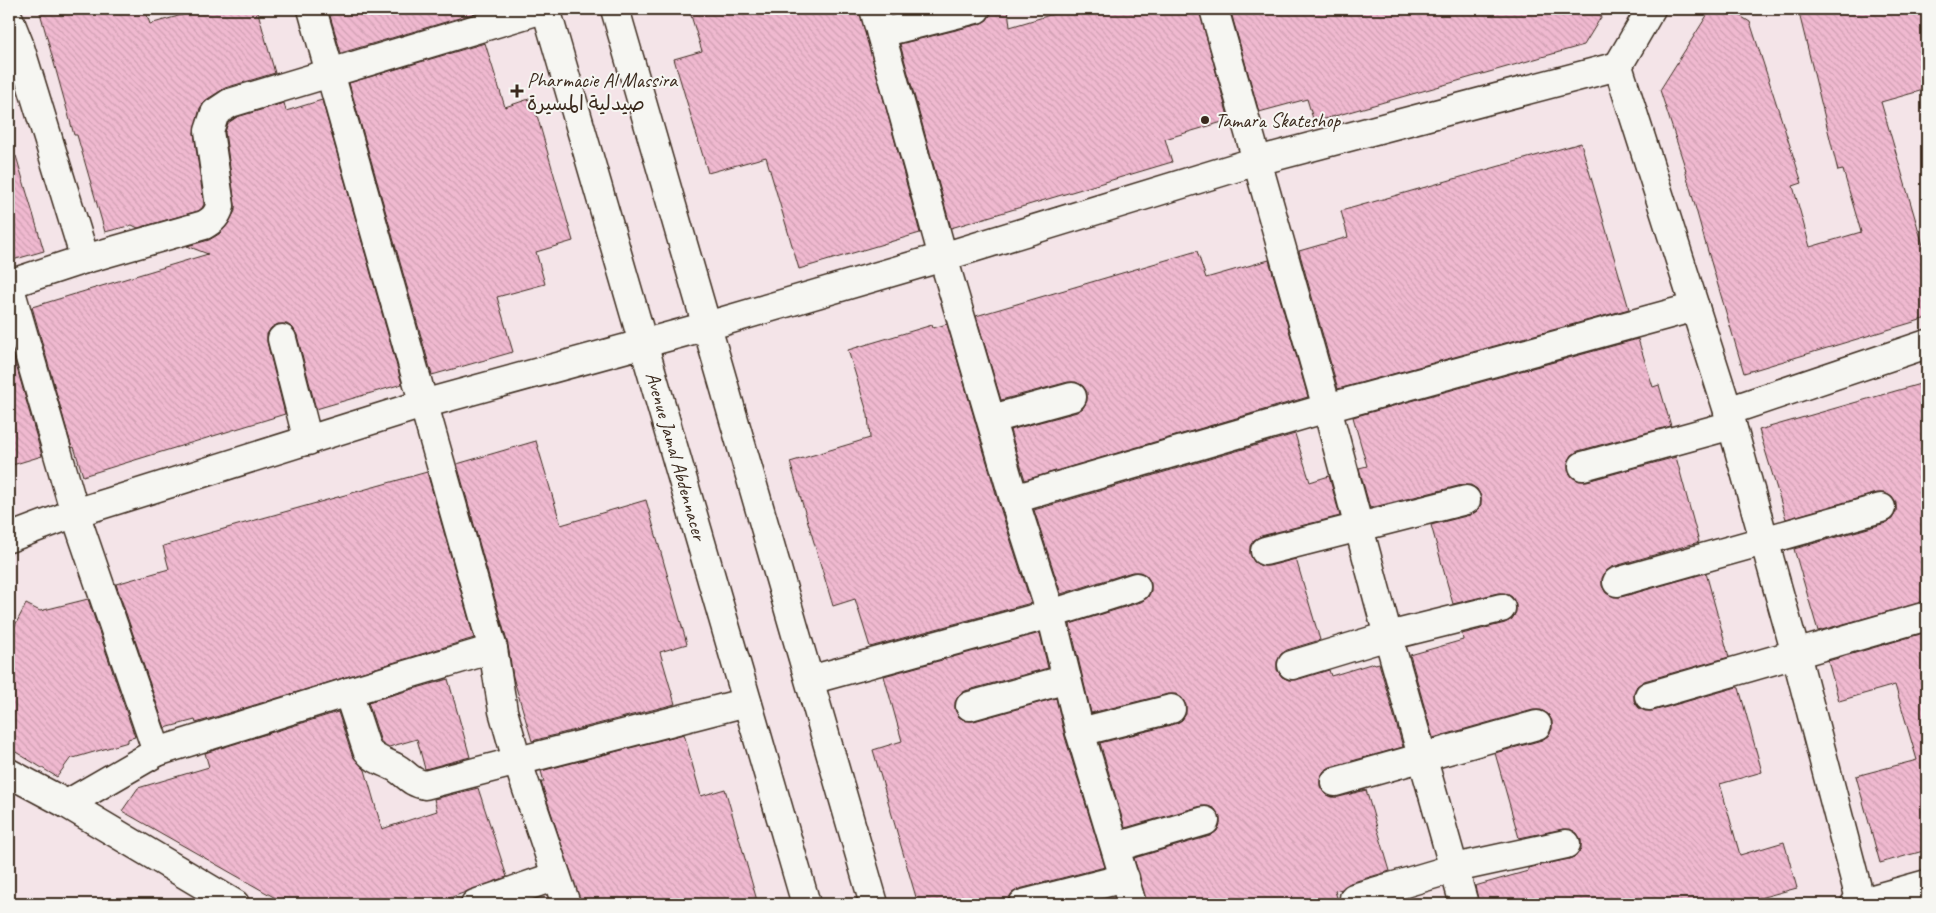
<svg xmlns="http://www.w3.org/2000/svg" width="1936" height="913" font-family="Caveat,'Playpen Sans Arabic',sans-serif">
  <defs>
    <pattern id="building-back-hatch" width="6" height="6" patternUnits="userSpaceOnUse" patternTransform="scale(1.25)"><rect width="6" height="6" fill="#f0b9d0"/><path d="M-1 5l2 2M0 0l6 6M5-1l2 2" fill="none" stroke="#cf9fb2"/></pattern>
  </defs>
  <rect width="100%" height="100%" fill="#f4e4e8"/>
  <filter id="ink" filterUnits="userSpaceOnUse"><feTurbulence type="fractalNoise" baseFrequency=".02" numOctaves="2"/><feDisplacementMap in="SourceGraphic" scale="10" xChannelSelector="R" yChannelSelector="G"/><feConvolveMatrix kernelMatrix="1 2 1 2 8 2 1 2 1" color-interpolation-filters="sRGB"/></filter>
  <g filter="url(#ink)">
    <g fill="url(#building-back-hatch)" stroke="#3b2a1e">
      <polygon points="39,9 145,9 150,24 203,9 257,9 275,73 225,88 206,100 200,108 194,133 204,204 202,208 198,211 138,228 132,225 105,232 77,135 74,135"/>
      <polygon points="328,9 475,9 476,13 341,53"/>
      <polygon points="689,9 859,9 920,233 799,269 766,157 708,173 674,59 702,51"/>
      <polygon points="991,9 1008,9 1010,27 1070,9 1199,9 1229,120 1165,139 1172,162 951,228 900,44 980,24 987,20 991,14"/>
      <polygon points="1230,9 1606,9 1584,45 1314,122 1307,99 1259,112"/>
      <polygon points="1711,9 1729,9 1750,22 1802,183 1793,186 1810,247 1861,232 1843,170 1838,171 1798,9 1927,9 1927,89 1881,102 1927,259 1927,318 1744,373 1706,245 1685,170 1686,170 1660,90"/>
      <polygon points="485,43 505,107 532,98 573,241 536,252 545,284 497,297 513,352 432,375 349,83"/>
      <polygon points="322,100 402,384 316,409 297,335 293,328 287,324 278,324 271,328 267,334 267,342 285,414 83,476 74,447 72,448 32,307 208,254 187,246 209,240 219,234 228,224 235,211 235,204 225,132 228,123 237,117 284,103 286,111"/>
      <polygon points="1581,143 1629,309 1338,389 1299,251 1348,237 1341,211"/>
      <polygon points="16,156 44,251 9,261 9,157"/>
      <polygon points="1197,251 1206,278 1269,260 1308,397 1025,480 1010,430 1077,412 1083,408 1087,401 1087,392 1083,386 1076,382 1068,382 1001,400 976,316"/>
      <polygon points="947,324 999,504 1031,603 870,647 855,599 833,606 790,462 870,438 868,415 848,350 932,325 933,328"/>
      <polygon points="1638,339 1653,387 1659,385 1671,426 1578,451 1572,455 1568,462 1568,471 1572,477 1579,481 1587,481 1676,457 1699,542 1612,567 1606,571 1602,578 1602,586 1606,593 1614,597 1621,597 1706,573 1729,657 1644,681 1637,686 1634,692 1634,701 1639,708 1645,711 1653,711 1737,687 1739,688 1762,772 1720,784 1740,855 1784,842 1797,888 1737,904 1479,904 1475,886 1528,871 1528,868 1569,859 1576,856 1581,849 1581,840 1577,833 1570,829 1563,829 1519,838 1495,753 1542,740 1548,736 1552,729 1552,721 1548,714 1541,710 1533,710 1433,738 1410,655 1463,640 1462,634 1505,623 1512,619 1516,612 1516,605 1512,597 1505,593 1498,593 1453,604 1431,525 1470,515 1477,511 1481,505 1481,496 1477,489 1471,485 1462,485 1370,508 1359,468 1367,466 1353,417"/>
      <polygon points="9,340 42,456 9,466"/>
      <polygon points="1927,382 1927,601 1818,631 1794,549 1886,523 1892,519 1896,512 1896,503 1892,497 1885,493 1877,493 1786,519 1759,430"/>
      <polygon points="1295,434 1310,482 1329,476 1340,516 1261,536 1254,540 1250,546 1250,554 1254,562 1261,566 1269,566 1296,559 1320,640 1287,650 1281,654 1277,662 1277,670 1282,677 1289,680 1296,680 1329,670 1331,676 1374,663 1375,664 1379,663 1403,747 1330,767 1324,771 1320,778 1320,786 1324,793 1332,797 1339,797 1366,790 1390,871 1350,883 1342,889 1335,891 1339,904 1147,904 1134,858 1210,836 1217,831 1220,824 1220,817 1215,809 1208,806 1201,806 1125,828 1100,743 1175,724 1182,720 1186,714 1186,705 1182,698 1176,694 1168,694 1091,713 1070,624 1141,602 1148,597 1151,591 1151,583 1146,575 1140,572 1132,572 1061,594 1034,510"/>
      <polygon points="536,441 561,525 646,500 687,644 660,652 675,704 532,741 513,677 508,645 457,464"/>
      <polygon points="427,472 474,638 196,723 195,720 165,728 116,584 169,569 163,546"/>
      <polygon points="88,599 135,737 128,739 128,742 70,759 57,777 9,748 9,637 26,604 40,611"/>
      <polygon points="1927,632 1927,850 1880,863 1856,776 1917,760 1895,685 1839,701 1828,661"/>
      <polygon points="1040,633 1048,668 965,691 959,695 955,702 955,710 959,717 966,721 974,721 1056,698 1065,737 1105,867 1019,889 1012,893 1008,899 1008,904 918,904 873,750 902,741 884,676"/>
      <polygon points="448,679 470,757 425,769 417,739 389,747 381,742 368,702"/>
      <polygon points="338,712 352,755 365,770 382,829 437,811 434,799 478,788 507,877 433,904 286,904 122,811 138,788 209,767 205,753"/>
      <polygon points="684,734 701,796 725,789 758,904 581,904 541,782 544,782 541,771"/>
    </g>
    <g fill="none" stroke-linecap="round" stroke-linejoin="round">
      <defs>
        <g id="street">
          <polyline points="312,9 493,649 503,711 517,760 566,904"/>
          <polyline points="874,9 943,257 1014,499 1051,614 1080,732 1132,904"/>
          <polyline points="1214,9 1327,408 1388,636 1464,904"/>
          <polyline points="9,19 19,44 85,259"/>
          <polyline points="881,33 976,9"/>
          <polyline points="1618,66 1651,9"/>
          <path d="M9,284L85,259L204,225C213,220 217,216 220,206L209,131L215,113L230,103L543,9"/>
          <polyline points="9,285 75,513 157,752 67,804"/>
          <polyline points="282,339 308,441"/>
          <polyline points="1728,411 1927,344"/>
          <polyline points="992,419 1072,397"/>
          <polyline points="1583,466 1732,425"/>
          <polyline points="1014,499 1327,408 1695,307"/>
          <polyline points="9,538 75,513 423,404 707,326 943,257 1257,161 1618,66 1728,411 1796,654 1861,903"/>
          <polyline points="1265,551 1466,500"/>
          <polyline points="1617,582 1881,508"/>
          <polyline points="1292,665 1388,636 1501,608"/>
          <polyline points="810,680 1051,614 1136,587"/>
          <path d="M348,692L367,750C375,761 387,762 398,769C408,776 412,783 425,785L747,702"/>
          <polyline points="1649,696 1927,616"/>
          <polyline points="970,706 1067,679"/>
          <polyline points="1080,732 1171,709"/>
          <polyline points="157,752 348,692 493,649"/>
          <polyline points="9,773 67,804 235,904"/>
          <polyline points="1335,782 1537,725"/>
          <polyline points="1116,847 1205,821"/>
          <polyline points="1354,898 1455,868 1566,844"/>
          <polyline points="475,904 556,876"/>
          <polyline points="1023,904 1125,878"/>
          <polyline points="1855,904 1927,884"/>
        </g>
        <g id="secondary">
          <polyline points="546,9 806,904"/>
          <polyline points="615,9 874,904"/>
        </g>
      </defs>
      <use href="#street" stroke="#3b2a1e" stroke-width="31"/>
      <use href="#secondary" stroke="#3b2a1e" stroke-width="31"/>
      <use href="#street" stroke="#f6f6f2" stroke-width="28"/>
      <use href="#secondary" stroke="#f6f6f2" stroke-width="28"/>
    </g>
  </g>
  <g fill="#3b2a1e" stroke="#f6f6f2" stroke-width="2">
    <path d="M514.5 83.5h5v5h5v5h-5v5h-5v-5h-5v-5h5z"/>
    <circle cx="1205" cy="120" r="5"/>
  </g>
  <g text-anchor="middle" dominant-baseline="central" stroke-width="4" stroke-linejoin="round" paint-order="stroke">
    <g font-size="20" fill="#3b2a1e" stroke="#f6f6f2" text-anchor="start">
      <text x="527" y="80">Pharmacie Al Massira<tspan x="527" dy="23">صيدلية المسيرة</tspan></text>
      <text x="1215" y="120">Tamara Skateshop</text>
    </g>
    <g font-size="20" fill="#3b2a1e" stroke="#f6f6f2">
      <text transform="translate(676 456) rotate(74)">Avenue Jamal Abdennacer</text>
    </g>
  </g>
  <rect width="1936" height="913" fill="none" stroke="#f6f6f2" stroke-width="30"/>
  <rect x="15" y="15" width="1906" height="883" fill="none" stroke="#3b2a1e" stroke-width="2" filter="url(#ink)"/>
</svg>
